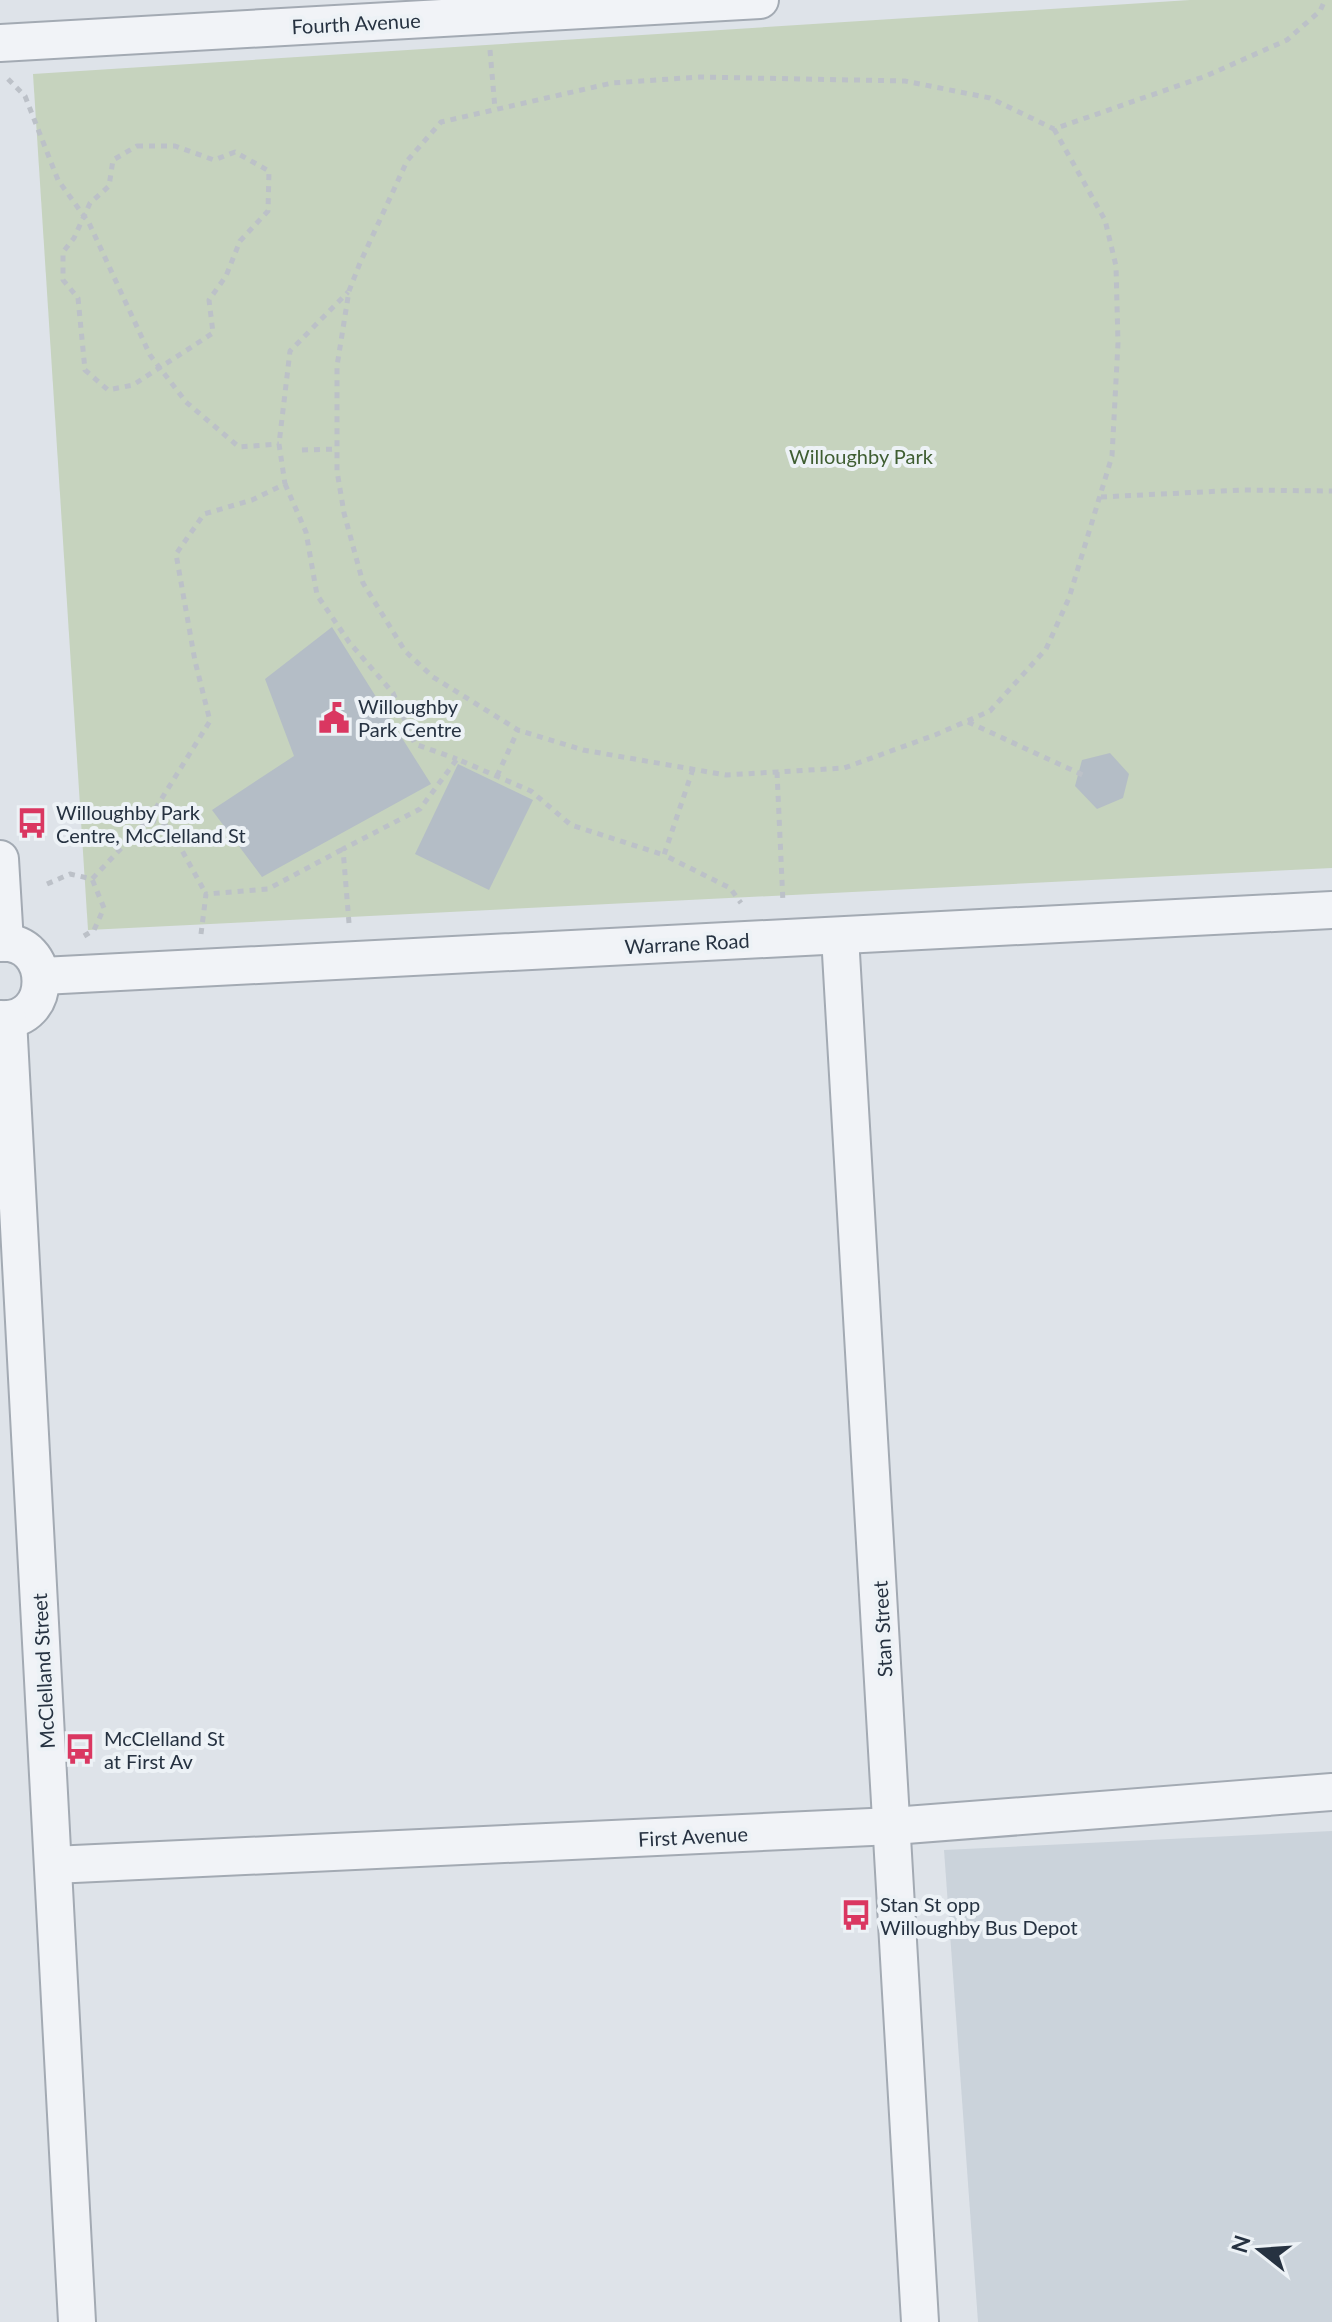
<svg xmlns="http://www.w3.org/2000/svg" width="1332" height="2322" font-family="Lato,sans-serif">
  <rect width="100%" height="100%" fill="#dee3e9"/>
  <polygon fill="#cbd3db" points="1332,1831 1332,2322 978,2322 944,1850"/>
  <polygon fill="#c6d3be" points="1190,0 1332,0 1332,868 88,930 33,74"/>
  <g fill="#b4bdc6">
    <polygon points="332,627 431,784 262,877 212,810 294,756 265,679"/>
    <polygon points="1110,753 1129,774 1123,798 1097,809 1075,786 1082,760"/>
    <polygon points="458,764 533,800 489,890 415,854"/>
  </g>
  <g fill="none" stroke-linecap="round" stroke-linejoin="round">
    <defs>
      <g id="minor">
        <polyline points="0,43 760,0"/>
        <polyline points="0,859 5,943"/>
        <polyline points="840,936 920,2322"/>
        <path d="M0,943C54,939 54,1024 0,1019"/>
        <polyline points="42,976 1332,910"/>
        <polyline points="8,1019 77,2322"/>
        <polyline points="53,1865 893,1826 1332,1792"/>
      </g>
    </defs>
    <use href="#minor" stroke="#a3aab3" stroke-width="40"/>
    <g stroke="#bcc1c8" stroke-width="5" stroke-dasharray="6 6" stroke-linecap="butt">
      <polyline points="490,50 495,109"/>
      <polyline points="8,79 25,96 58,180 89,223 150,355 186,402 239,447 279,444"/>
      <polyline points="1054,129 1105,220 1116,266 1118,343 1112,456 1069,598 1046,649 990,711 935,735 844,768 726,775 583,750 518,730 433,677 405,651 363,583 344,513 337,471 337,366 349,291 360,263 407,161 441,122 612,83 700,77 905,81 990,98 1054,129 1206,76 1287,40 1320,11 1325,0"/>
      <polygon points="137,146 175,146 214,160 235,152 269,171 268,211 240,241 226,276 209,300 213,333 133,385 108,390 85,370 78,298 63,280 63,252 74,238 90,203 109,186 113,160"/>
      <polyline points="302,450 337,449"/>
      <polyline points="285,484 306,532 317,595 349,642 393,693 415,744 457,759"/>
      <polyline points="1101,497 1242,490 1332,491"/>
      <polyline points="968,722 1087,777"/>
      <polyline points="693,769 664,855 730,888 741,903"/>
      <polyline points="777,772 783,903"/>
      <polyline points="497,776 518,730"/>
      <polyline points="149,819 210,721 195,661 176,554 204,514 252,500 285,484 279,444 290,351 348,292"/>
      <polyline points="47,884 70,874 92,879 149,819 169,827 206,894"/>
      <polyline points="349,923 343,849 420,809 457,759 531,791 571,825 664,855"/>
      <polyline points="201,934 206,894 268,889 343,849"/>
      <polyline points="84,936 94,930 104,908 92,879"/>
    </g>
    <use href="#minor" stroke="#f1f3f7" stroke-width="36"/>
  </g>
  <defs>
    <symbol id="civic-bare" viewBox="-9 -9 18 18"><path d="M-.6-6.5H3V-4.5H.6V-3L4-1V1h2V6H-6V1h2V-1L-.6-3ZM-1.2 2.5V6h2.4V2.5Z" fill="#da3761" stroke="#edf2f6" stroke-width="2.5" paint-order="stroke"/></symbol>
    <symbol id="bus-bare" viewBox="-9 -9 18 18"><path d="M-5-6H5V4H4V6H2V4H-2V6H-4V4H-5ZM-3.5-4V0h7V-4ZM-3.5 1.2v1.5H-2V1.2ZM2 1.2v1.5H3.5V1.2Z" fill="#da3761" stroke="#edf2f6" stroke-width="2.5" paint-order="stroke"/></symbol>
  </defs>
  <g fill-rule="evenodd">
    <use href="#civic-bare" x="312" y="696" width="44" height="44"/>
    <use href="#bus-bare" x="10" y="801" width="44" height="44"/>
    <use href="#bus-bare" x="58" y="1727" width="44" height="44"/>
    <use href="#bus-bare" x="834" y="1893" width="44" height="44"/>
  </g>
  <g text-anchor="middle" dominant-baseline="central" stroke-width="8" stroke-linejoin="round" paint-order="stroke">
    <g font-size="20" fill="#263241" stroke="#edf2f6">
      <text transform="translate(356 23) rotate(-3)">Fourth Avenue</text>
      <text transform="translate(687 943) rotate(-3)">Warrane Road</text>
      <text transform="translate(882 1629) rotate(-93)">Stan Street</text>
      <text transform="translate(43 1671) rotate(-93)">McClelland Street</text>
      <text transform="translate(693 1836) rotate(-3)">First Avenue</text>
    </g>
    <g font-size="20" fill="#3f5e32" stroke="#edf2f6">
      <text x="861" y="456">Willoughby Park</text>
    </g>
    <g font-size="20" fill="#263241" stroke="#edf2f6" text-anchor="start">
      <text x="358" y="706">Willoughby<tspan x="358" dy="23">Park Centre</tspan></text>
      <text x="56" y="812">Willoughby Park<tspan x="56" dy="23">Centre, McClelland St</tspan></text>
      <text x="104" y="1738">McClelland St<tspan x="104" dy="23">at First Av</tspan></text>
      <text x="880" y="1904">Stan St opp<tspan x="880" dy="23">Willoughby Bus Depot</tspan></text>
    </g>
  </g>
  <g transform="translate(1260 2250) rotate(287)" stroke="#edf2f6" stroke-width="6" paint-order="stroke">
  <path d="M0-6L14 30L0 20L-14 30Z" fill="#263241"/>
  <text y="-12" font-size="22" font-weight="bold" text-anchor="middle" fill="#263241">N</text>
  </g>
</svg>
